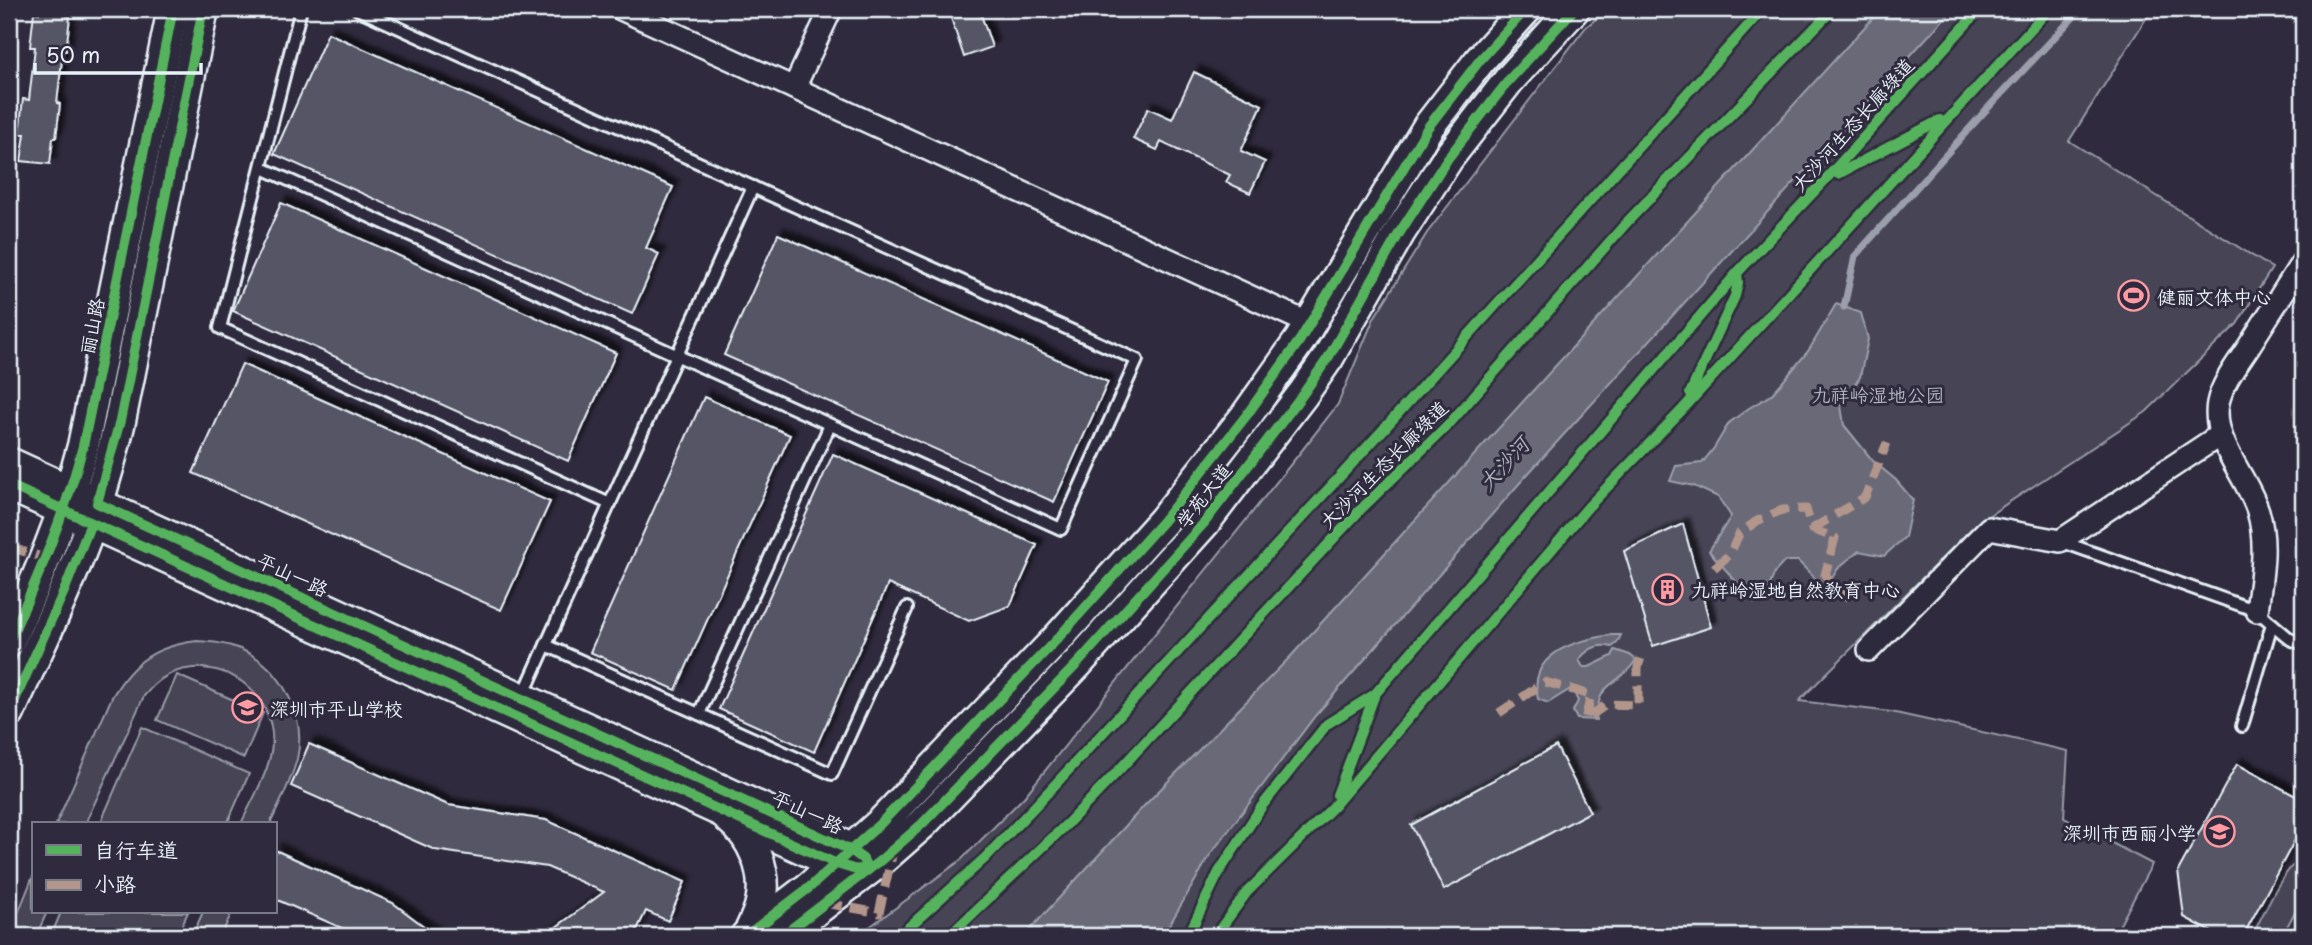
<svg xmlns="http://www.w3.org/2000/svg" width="2312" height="945" font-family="'Playpen Sans','LXGW WenKai TC',sans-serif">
  <defs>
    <filter id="shadow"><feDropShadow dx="6" dy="-6" stdDeviation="2" flood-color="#0009"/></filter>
  </defs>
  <rect width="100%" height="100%" fill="#2f2a3d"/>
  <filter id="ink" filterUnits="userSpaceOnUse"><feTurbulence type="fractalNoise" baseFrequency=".0143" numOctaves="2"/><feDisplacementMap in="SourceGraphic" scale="14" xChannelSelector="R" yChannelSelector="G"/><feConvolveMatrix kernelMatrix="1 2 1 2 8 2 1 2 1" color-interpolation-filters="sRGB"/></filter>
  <g filter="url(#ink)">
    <g fill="#464455" stroke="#979aa6" stroke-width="2">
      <polygon points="1608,9 2152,9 2069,141 2272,268 2237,324 2146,412 1976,524 1799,701 1891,712 2068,751 2064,818 2152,864 2114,936 857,936 961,860 1024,797 1303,449 1338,404 1374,318 1427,233 1586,27"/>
      <path d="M197,641C212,642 226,643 240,649C281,666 307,715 297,759C291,782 280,803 270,824H241C253,797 275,764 272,733C267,684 213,653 168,675C158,680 151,688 144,696L85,824H56L112,697C133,661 156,646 197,641Z"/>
      <polygon points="177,675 263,713 244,758 157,720"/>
      <polygon points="142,727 249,774 227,824 100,824"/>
      <path d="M2303,856V897L2282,936H2252C2266,910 2279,874 2303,856Z"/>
      <polygon points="33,876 33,912 47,912 36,936 9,936"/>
      <polygon points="61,912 188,912 177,936 51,936"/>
      <polygon points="203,912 232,912 221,936 192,936"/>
    </g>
    <g fill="#696978" stroke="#9c9fab" stroke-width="2">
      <polygon points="1881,9 1953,9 1525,477 1315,716 1210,855 1163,936 1024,936 1144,806 1292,655"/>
      <polygon points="1836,304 1861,313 1868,339 1860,377 1841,406 1844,425 1873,461 1896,480 1913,500 1905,537 1884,556 1859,551 1839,567 1825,589 1798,561 1785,561 1775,572 1764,600 1755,603 1709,551 1731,516 1718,497 1694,486 1670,481 1676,466 1702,463 1714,448 1729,423 1749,408 1771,395 1785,379 1809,350"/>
      <path d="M1612,635H1621L1617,643L1612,647C1598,643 1587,649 1579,660L1583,667H1589L1612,656L1615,650L1630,655L1636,660C1616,690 1599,677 1596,720L1577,719L1573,711L1578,701L1572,688L1548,703L1538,699C1527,653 1576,640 1612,635Z"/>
    </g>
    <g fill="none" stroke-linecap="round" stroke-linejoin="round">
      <polyline stroke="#9c9fab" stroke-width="7" points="1844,307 1855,256 1986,110 2081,9"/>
    </g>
    <g fill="#575565" stroke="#e8f1f8" stroke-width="2" filter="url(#shadow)">
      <polygon points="39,9 68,9 67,16 70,17 66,51 63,51 57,103 60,104 56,138 53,138 50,164 21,161 25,134 19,134 23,99 29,100 35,47 30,47 34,12 39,13"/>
      <polygon points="948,9 979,9 992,47 964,57"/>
      <polygon points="328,33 673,187 646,248 659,254 632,314 274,154"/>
      <polygon points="1194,72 1262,105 1241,151 1265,162 1250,193 1226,182 1230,175 1161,142 1157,150 1133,139 1148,108 1172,119"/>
      <polygon points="281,203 616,353 568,461 233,311"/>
      <polygon points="778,234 1108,382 1054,502 724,355"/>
      <polygon points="242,364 550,502 501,610 193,473"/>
      <polygon points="704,397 790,435 676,690 590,652"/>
      <polygon points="833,454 1037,545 1010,606 969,621 888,584 814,752 719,709"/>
      <polygon points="1683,524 1711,627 1653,646 1624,551"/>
      <polygon points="309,744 448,805 546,820 685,882 668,921 646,911 634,936 544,936 604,892 547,867 435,850 291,786"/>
      <polygon points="1556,746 1590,812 1444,890 1411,825"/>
      <polygon points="2237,764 2303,800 2303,825 2243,936 2219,936 2184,917 2178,871"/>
      <polygon points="275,850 393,903 437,936 360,936 275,899"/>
    </g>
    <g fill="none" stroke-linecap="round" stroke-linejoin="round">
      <defs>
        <g id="lane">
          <polyline points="301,9 220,328 610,504"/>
          <polyline points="262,168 1061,529 1137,360 357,9"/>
          <polyline points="2060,541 2257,611 2290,639 2303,644"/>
          <polyline points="546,645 832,774 907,608"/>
          <polyline points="522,698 753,187"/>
          <polyline points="699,714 830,425"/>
          <polyline points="2242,726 2272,624"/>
        </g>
        <g id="street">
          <polyline points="621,9 1310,324"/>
          <polyline points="794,88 831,9"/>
          <path d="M2257,611C2261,577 2268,545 2258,511C2246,474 2211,441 2218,403C2222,383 2238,363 2249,346C2267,318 2285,289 2303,261"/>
          <polyline points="1869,650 1989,528 2060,541 2220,435"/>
        </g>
        <g id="secondary">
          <path d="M9,463L806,829C828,839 858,847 868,870L853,869L837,864L9,485"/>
          <path d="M9,641C38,578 65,514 83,446L173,9"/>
          <path d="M9,713C35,654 65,596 87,535C100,498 111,460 120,421L203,9"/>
          <path d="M729,818C753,837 768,872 761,903C759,914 753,924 749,934"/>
          <polyline points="746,936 810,887 881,823 1058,638 1163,521 1246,416 1300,340 1428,127 1480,60 1526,9"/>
          <polyline points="782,936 881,860 922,824 1078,663 1204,523 1303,394 1328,358 1400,232 1448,158 1509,80 1574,9"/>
        </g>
      </defs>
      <use href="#lane" stroke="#e8f1f8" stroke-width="16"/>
      <use href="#street" stroke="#e8f1f8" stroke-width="26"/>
      <use href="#secondary" stroke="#e8f1f8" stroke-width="35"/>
      <use href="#lane" stroke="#2f2a3d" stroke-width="10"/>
      <use href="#street" stroke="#2f2a3d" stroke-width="21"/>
      <use href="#secondary" stroke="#2f2a3d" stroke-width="30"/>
      <g stroke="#b2968c" stroke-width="9" stroke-dasharray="18 9" stroke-linecap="butt">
        <polyline points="1604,11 1604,9"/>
        <polyline points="1812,529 1865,497 1887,443"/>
        <polyline points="9,547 45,558"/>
        <polyline points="1714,568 1730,554 1739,534 1757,521 1782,510 1806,509 1812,529 1835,538 1825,575 1853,602"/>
        <polyline points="1499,713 1545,682 1591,695 1585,720 1607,704 1638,705 1638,667 1643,651"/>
        <polyline points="825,903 879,913 893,851"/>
      </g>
      <defs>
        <g id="cycleway">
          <polyline points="1838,174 1940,120"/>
          <polyline points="1690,393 1735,296 1738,283 1737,273"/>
          <polyline points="9,485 837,864 853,869 868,870 863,859 852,851 97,503 120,421 203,9"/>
          <path d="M9,641C38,578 65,514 83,446L173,9"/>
          <polyline points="9,713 65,589 91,523"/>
          <polyline points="1337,795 1375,694"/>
          <polyline points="746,936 810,887 881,823 1058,638 1163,521 1246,416 1300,340 1428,127 1480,60 1526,9"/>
          <polyline points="782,936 881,860 922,824 1078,663 1204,523 1303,394 1328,358 1400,232 1448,158 1509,80 1574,9"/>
          <polyline points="899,936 985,858 1038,803 1383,430 1763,9"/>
          <polyline points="949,936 1067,824 1120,769 1360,510 1449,424 1628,221 1833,9"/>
          <polyline points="1188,936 1219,872 1262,806 1327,724 1375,694 1737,273 1825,180 1980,9"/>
          <polyline points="1215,936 1247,892 1332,808 1588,507 1683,409 2049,9"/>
        </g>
      </defs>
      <use href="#cycleway" stroke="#2f2a3d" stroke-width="15"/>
      <use href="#cycleway" stroke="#56b35d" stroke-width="10"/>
    </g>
  </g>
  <defs>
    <symbol id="stadium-ring" viewBox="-11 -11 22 22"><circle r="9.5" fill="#2f2a3d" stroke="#ff9aa2" stroke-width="1.5"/><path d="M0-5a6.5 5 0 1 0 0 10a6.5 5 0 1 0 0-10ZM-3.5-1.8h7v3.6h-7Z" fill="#ff9aa2"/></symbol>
    <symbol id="building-ring" viewBox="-11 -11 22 22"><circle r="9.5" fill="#2f2a3d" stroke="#ff9aa2" stroke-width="1.5"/><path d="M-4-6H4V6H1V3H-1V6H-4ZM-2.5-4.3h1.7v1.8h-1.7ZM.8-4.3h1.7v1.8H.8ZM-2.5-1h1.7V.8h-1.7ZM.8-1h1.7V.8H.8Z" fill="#ff9aa2"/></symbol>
    <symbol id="school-ring" viewBox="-11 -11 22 22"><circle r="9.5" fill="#2f2a3d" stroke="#ff9aa2" stroke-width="1.5"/><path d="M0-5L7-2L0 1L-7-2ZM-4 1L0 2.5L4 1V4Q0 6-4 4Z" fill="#ff9aa2"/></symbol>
  </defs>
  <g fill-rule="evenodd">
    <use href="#stadium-ring" x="2116" y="278" width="35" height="35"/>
    <use href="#building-ring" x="1650" y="572" width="35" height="35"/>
    <use href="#school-ring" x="230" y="690" width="35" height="35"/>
    <use href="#school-ring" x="2202" y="814" width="35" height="35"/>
  </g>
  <g text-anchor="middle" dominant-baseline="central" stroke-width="6" stroke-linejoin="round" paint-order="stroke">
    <g font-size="19" fill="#e8f1f8" stroke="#2f2a3d">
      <text transform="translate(1852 124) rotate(-48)">大沙河生态长廊绿道</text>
      <text transform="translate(91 326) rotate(-79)">丽山路</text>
      <text transform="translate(1383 464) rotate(-45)">大沙河生态长廊绿道</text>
      <text transform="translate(1203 495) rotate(-52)">学苑大道</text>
      <text transform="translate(293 574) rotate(25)">平山一路</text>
      <text transform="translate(808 811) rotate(25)">平山一路</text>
    </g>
    <g font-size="19" fill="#e8f1f8" stroke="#2f2a3d" text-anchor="start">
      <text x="2157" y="296">健丽文体中心</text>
      <text x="1691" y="589">九祥岭湿地自然教育中心</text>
      <text x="270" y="708">深圳市平山学校</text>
      <text x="2196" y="832" text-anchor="end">深圳市西丽小学</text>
    </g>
    <g font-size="19" fill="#afb4bf" stroke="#2f2a3d">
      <text x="1878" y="394">九祥岭湿地公园</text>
    </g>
    <g font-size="21" font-style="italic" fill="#afb4be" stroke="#2f2a3d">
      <text transform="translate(1503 463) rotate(-48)">大沙河</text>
    </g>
  </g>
  <rect width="2312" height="945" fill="none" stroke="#2f2a3d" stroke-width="35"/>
  <rect x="18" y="18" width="2277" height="910" fill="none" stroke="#e8f1f8" stroke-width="2.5" filter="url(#ink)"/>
  <rect x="32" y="822" width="245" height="91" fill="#2f2a3d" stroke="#797a88" stroke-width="2"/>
  <rect x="46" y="845" width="35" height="10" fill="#56b35d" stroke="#797a88" stroke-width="2"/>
  <text x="94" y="858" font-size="21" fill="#e8f1f8">自行车道</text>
  <rect x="46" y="880" width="35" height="10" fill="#b2968c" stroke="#797a88" stroke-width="2"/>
  <text x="94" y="892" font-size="21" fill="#e8f1f8">小路</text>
  <path d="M35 63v10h166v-10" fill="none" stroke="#e8f1f8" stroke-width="3.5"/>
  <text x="46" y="63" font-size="21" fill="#e8f1f8" stroke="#2f2a3d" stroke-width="5" paint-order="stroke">50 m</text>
</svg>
